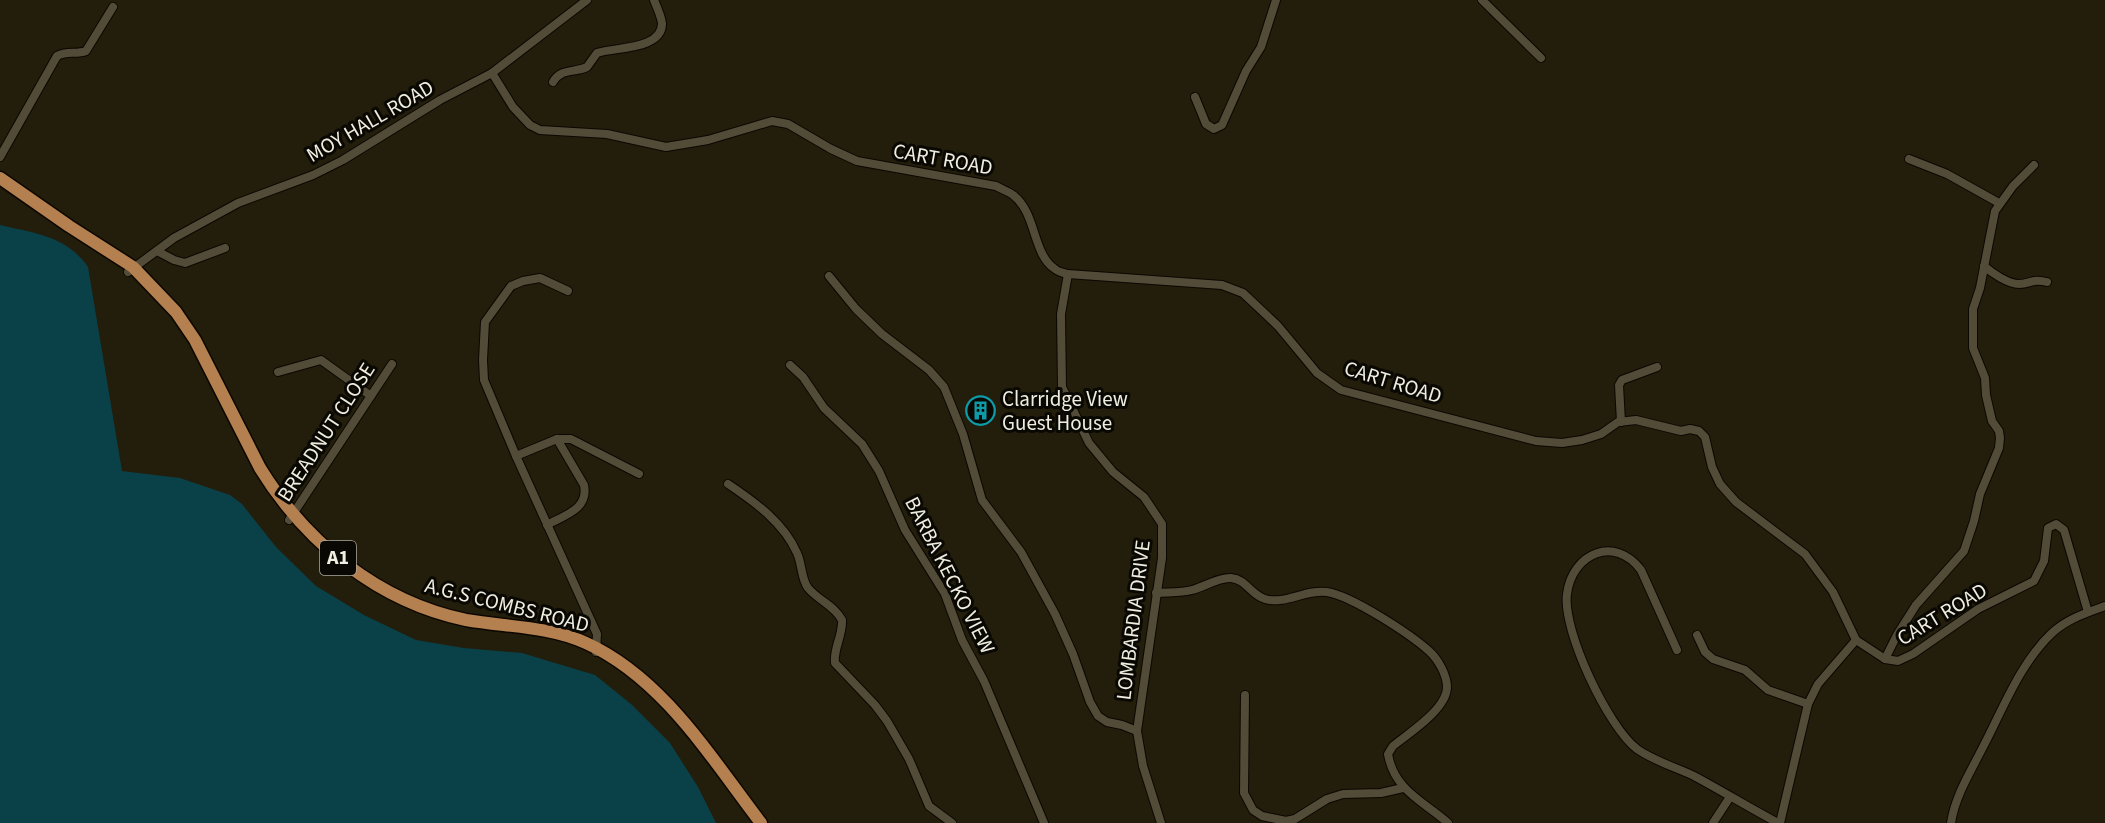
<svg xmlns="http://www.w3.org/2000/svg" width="2105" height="823" font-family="'Source Sans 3',sans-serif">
  <rect width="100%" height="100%" fill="#231d0c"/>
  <path fill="#0a4047" d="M0,225C34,233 67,236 88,267L122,471L180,478L230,495L242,504L276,547L316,586L364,615L416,640L464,648L522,653L595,675L631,704L670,743L698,787L716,823H0Z"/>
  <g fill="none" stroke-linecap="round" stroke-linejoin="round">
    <defs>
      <g id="minor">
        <polyline points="1482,0 1541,58"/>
        <path d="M492,73L513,107L530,125L540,130L607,134L666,147L708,140L772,121L788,124L831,149L857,161L996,186C1001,189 1008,191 1013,195C1037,213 1032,254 1055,269C1058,272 1064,273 1068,274L1222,285L1243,293L1278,326L1317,373L1341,390L1536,441L1562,443L1582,440L1601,434L1618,422L1636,420L1681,431L1690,429L1699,431L1705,437L1712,467L1720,484L1736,502L1805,554L1833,592L1856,640L1885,659L1898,661L1913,654L1978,609L2034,581L2044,561L2048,528L2056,524L2064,530L2088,612"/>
        <path d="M553,82C561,68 574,73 587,67L597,53C614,47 663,50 662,23C661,16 657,7 654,0"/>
        <polyline points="1195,97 1206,124 1214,129 1222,125 1246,71 1261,47 1276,0"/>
        <path d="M0,157L57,56C67,50 76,55 86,51L113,7"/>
        <polyline points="1909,159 1947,174 1999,203"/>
        <polyline points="157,251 174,260 185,263 225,248"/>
        <path d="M1984,266C1992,273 2008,284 2019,284C2031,284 2032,278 2047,282"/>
        <polyline points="128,272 174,238 238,203 313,175 343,160 440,100 492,73 587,0"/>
        <polyline points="1068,274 1061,314 1062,387 1089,443 1113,472 1144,497 1162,524 1162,558 1137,731 1143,766 1161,823"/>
        <polyline points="829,276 856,309 882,334 929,370 944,387 963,434 982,500 1021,552 1055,614 1073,654 1090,702 1098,716 1107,722 1122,725 1137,731"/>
        <polyline points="568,291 540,278 523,281 511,286 485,322 483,360 484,380 516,456 597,634 596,652"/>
        <polyline points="790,365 803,377 824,408 862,444 879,471 905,530 945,594 962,640 984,681 1044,823"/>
        <polyline points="278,372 321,360 371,396"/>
        <polyline points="1621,422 1619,385 1622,380 1657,367"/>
        <polyline points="516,456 557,439 571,439 639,474"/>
        <path d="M728,484C755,502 784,523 797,553C802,563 801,579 808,588C819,601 834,605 842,620C843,635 833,649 835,663L875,705L887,721L909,759L929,806L952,823"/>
        <polyline points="289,520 392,364"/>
        <path d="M547,525C565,515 589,509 584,485L557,439"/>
        <path d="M1156,593C1168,592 1181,593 1192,590C1204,587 1219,577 1231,578C1246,579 1251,595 1265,599C1285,605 1306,589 1327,592C1352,596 1410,634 1429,651C1438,659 1447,675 1447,687C1447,709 1409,733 1393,746L1388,754C1394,790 1423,801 1448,823"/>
        <polyline points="1697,635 1705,652 1713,659 1745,670 1768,690 1808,704"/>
        <path d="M1677,650L1641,570C1615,535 1572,553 1567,594C1562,630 1608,727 1637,749C1654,761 1675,767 1694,776C1722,791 1750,808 1778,823"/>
        <polyline points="1885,659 1897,635 1916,605 1964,551 1974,521 1980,494 1999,448 2000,438 1999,431 1992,421 1986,395 1985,378 1973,348 1973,309 1980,288 1995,211 2013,186 2034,165"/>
        <polyline points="1245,695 1244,793 1253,810 1262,816 1286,821 1295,819 1327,799 1343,794 1381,793 1403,788"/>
        <polyline points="1713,823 1730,797"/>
        <polyline points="1780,823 1808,704 1818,684 1856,640"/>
        <path d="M1951,823C1955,796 1971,771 1983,747C2003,709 2020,663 2052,633C2067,619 2086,613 2105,606"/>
      </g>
      <path id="primary" d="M0,178L69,226L133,267L176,312L195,340L260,468C306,543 379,602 466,620C506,627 549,626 586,643C663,678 711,758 761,823"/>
    </defs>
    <use href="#minor" stroke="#0c0700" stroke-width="10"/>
    <use href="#primary" stroke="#0c0700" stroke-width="15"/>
    <use href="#minor" stroke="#514b38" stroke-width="8"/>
    <use href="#primary" stroke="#b4804f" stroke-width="12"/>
  </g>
  <defs>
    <symbol id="building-ring" viewBox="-11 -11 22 22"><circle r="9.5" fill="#0a0803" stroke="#0f9aa8" stroke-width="1.5"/><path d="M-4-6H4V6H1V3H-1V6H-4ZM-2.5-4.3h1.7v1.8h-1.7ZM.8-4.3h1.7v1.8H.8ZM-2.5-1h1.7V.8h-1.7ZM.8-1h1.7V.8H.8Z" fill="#0f9aa8"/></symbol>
  </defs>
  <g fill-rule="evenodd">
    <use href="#building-ring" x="964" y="394" width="33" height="33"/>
  </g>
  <g text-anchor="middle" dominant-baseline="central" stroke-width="6" stroke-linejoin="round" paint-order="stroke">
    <rect fill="#0a0803" stroke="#aba89e" stroke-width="1.5" x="320" y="541" width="36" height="34" rx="4.5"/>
    <g font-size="20" font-weight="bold" fill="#f0ede1">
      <text x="338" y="558">A1</text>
    </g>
    <g font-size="21" fill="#f0ede1" stroke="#0a0803">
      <text transform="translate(370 121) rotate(-30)">MOY HALL ROAD</text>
      <text transform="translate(943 159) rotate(10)">CART ROAD</text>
      <text transform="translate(1393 382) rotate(17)">CART ROAD</text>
      <text transform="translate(326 432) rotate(-57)">BREADNUT CLOSE</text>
      <text transform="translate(950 575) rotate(63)">BARBA KECKO VIEW</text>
      <text transform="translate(507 605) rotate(14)">A.G.S COMBS ROAD</text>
      <text transform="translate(1942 614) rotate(-31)">CART ROAD</text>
      <text transform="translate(1133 620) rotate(-83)">LOMBARDIA DRIVE</text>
    </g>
    <g font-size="21" fill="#f0ede1" stroke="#0a0803" text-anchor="start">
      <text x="1002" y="399">Clarridge View<tspan x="1002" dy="24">Guest House</tspan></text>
    </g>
  </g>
</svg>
